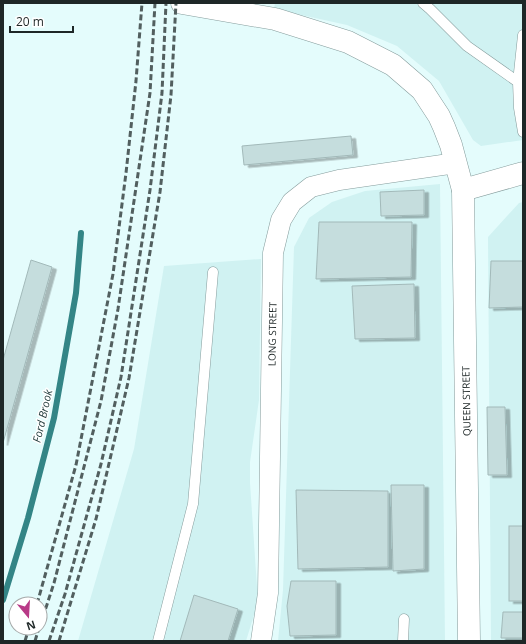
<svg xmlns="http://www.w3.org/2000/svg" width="526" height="644" font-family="'Open Sans',sans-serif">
  <defs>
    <filter id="shadow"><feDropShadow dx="4.5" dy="2.5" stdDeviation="0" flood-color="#0004"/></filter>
  </defs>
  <rect width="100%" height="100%" fill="#e4fcfc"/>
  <g fill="#d0f2f2">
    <polygon points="275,3 523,3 523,140 481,146 473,140 439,81 397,46 347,25 274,9"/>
    <polygon points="440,184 445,641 278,641 283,590 294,247 309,218 332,202 365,191"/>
    <polygon points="523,202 523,641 491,641 488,237 519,203"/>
    <polygon points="261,259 259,400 250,462 250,483 258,602 246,641 78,641 134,449 164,266"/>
  </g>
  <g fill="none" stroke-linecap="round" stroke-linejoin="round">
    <polyline stroke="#338586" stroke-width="6" points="3,600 28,518 54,418 76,293 81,233"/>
  </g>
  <g fill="#c5dddd" stroke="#a2b9b9" filter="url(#shadow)">
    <polygon points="351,136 353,155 244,165 242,146"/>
    <polygon points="424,190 424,215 381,216 380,192"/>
    <polygon points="319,222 412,222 411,277 316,279"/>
    <polygon points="31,260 52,267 3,443 3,360"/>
    <polygon points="491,261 523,261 523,307 489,308"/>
    <polygon points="414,284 415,338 355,339 352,286"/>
    <polygon points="487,407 505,407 507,475 488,475"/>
    <polygon points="391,485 424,485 424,569 393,571"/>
    <polygon points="296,490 388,491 388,567 298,569"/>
    <rect x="509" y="526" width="14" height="75"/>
    <polygon points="291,581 336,581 336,635 290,636 287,606"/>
    <polygon points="194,595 238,609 228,641 180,641"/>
    <polygon points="503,612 523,612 523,638 501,638"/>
  </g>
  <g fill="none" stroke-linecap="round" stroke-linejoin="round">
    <defs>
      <g id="service">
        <polyline points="423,3 430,9 467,46 518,82 519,108 523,132"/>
        <polyline points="518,82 523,35"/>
        <polyline points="158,641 193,504 213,272"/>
        <polyline points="403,641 404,619"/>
      </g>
      <polyline id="minor" points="261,641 268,593 273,253 281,220 292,202 311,187 339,180 456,163"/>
      <g id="tertiary">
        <polyline points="182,3 275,19 348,42 393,65 422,90 439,116 444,127 451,145 463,190 469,641"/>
        <polyline points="463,190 523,173"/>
      </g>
    </defs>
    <use href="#service" stroke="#859c9c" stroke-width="11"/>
    <use href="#minor" stroke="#859c9c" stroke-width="21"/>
    <use href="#tertiary" stroke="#859c9c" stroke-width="23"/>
    <use href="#service" stroke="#fff" stroke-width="10"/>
    <use href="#minor" stroke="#fff" stroke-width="20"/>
    <use href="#tertiary" stroke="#fff" stroke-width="22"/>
    <g stroke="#525f5f" stroke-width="3" stroke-dasharray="6 3" stroke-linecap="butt">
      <polyline points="37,604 76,465 113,274 126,173 136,81 142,3"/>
      <polyline points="40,626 54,583 101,401 118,309 150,93 155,3"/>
      <polyline points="25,641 29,628"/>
      <polyline points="35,641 39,628"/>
      <polyline points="49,641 65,594 101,464 121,377 150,190 162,93 166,3"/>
      <polyline points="59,641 96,519 129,378 160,192 171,95 176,3"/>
    </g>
  </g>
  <g text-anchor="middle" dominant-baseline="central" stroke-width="3" stroke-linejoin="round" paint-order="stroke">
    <g font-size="10" fill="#1e2727" stroke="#fff">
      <text transform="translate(272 334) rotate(-89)">LONG STREET</text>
      <text transform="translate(466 401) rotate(-91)">QUEEN STREET</text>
    </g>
    <g font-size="11" font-style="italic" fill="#253e3e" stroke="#fff">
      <text transform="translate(42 416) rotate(-77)">Ford Brook</text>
    </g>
  </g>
  <rect width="526" height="644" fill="none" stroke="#1e2727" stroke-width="8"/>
  <g transform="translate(28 616) rotate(162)"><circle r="19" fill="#ffffff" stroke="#a5a9a9"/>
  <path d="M0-3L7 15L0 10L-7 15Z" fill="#b83a87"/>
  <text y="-6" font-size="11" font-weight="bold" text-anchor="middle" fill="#1e2727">N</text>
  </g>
  <path d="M10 26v6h63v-6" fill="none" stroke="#1e2727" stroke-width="2"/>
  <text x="16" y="26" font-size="12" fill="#1e2727" stroke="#ffffff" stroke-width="3" paint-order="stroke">20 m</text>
</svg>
